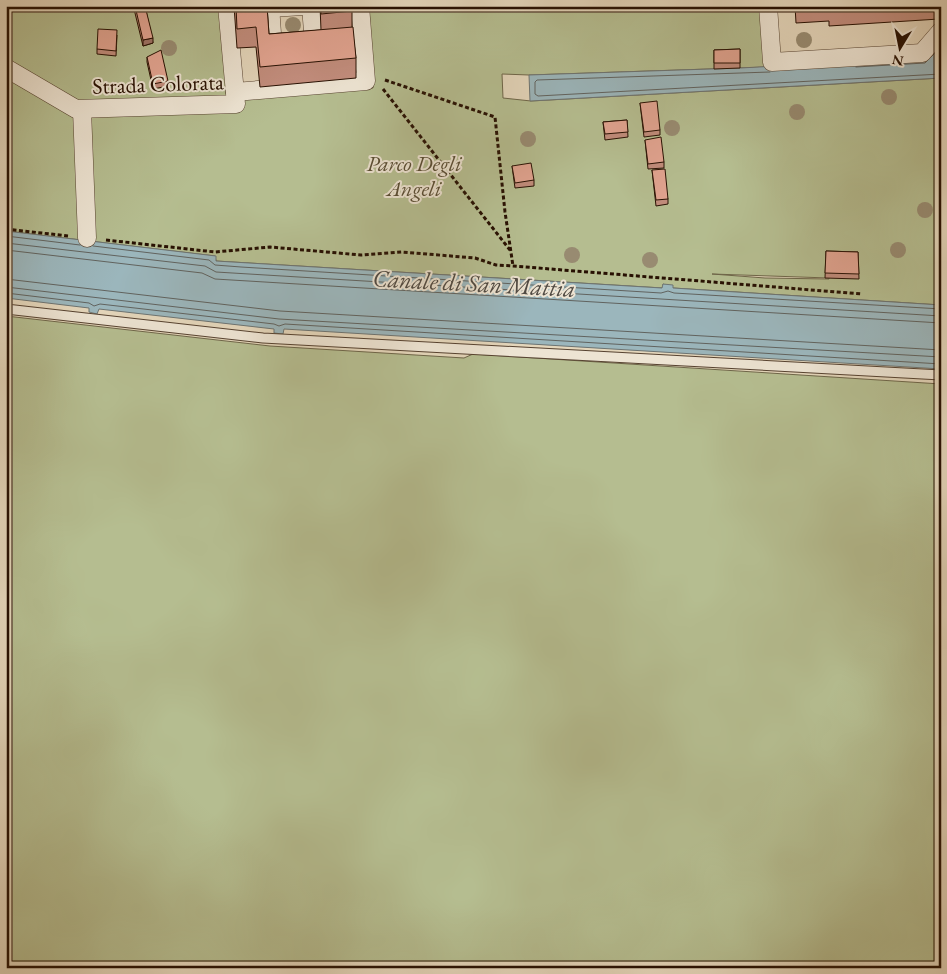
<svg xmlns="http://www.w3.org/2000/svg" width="947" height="974" font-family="'EB Garamond',serif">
  <rect width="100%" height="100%" fill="#e4d6bb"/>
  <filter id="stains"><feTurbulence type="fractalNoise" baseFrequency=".004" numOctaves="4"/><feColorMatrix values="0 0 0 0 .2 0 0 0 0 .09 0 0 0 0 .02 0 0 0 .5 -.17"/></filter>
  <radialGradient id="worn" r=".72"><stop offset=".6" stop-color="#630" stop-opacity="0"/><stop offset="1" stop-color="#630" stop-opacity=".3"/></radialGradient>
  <g fill="#b5bd90" stroke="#6e6649" fill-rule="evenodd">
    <path d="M6,6H222L230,96L207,98L373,88L369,6H763L768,67L529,75L502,74L503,98L531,101L941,78V305L673,288L663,284V288L216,261L215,256L6,231ZM712,274L829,278V279L765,278Z"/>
    <polygon points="6,316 270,346 464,358 473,354 941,384 941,968 6,968"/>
  </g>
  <g fill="#9bb6bc" stroke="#6d7472">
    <polygon points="941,39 941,78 530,101 529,75 740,68 924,58"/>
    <polygon points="6,231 216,256 216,261 662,288 663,284 673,285 673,288 941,305 941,369 284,329 283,334 274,333 274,329 99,309 97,314 89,312 89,308 6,298"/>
  </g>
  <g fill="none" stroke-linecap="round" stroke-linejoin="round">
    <g stroke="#61635f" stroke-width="1">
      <polyline points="856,67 925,63 941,47"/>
      <polyline points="770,72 537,80 535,82 535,94 538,96 941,74"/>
      <polyline points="6,236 80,245"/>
      <polyline points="6,243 205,266 216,272 941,316"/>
      <polyline points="93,246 209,260 215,265 241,267 661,293 668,291 674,293 941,309"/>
      <polyline points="6,250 202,273 215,279 941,323"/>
      <polyline points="6,279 280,311 941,350"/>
      <polyline points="6,287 279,319 941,357"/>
      <polyline points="6,293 89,303 94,306 100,304 274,324 279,326 285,324 941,364"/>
    </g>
    <defs>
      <polyline id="lane" points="6,309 263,338 941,375"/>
      <g id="street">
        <polyline points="270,6 273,47 314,45 311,6"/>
        <polyline points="768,6 772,62 922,53 941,31"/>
        <polyline points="271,8 303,6"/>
        <polyline points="6,68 76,109 236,104 227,6"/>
        <polyline points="235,92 366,81 360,6"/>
        <polyline points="82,110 87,238"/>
      </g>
    </defs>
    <use href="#lane" stroke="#564230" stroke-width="11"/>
    <use href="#street" stroke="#564230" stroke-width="19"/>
    <g stroke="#271002" stroke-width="3" stroke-dasharray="4 2.5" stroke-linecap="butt">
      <polyline points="385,80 495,117 505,212 513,266"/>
      <polyline points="383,89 510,250"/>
      <polyline points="6,229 68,236"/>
      <polyline points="106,240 215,252 270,247 361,255 402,252 475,258 496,265 513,266 862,294"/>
    </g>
    <use href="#lane" stroke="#ede4d3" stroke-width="9"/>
    <use href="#street" stroke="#ede4d3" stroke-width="18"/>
  </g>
  <g fill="#988b71">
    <circle cx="293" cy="25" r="8"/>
    <circle cx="804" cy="40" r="8"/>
    <circle cx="169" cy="48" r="8"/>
    <circle cx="889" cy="97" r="8"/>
    <circle cx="797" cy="112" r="8"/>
    <circle cx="672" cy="128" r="8"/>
    <circle cx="528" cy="139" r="8"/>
    <circle cx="925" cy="210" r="8"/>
    <circle cx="898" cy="250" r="8"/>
    <circle cx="572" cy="255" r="8"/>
    <circle cx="650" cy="260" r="8"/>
  </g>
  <g fill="#c28d7d" stroke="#271002">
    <polygon points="134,6 145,6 153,43 143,46 134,9"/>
    <polygon points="234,6 267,6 269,34 321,30 320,6 352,6 352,27 356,58 356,78 260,87 256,47 237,48"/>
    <polygon points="795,6 939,6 939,19 829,26 829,21 796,23"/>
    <polygon points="117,35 116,56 97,54 97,49"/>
    <polygon points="740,49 740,68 714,69 714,50"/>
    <polygon points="147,57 168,81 168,86 153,89 147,62"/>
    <polygon points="640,103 660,130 660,135 644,137"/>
    <polygon points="627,120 628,137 605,140 603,122"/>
    <polygon points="645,140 664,162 664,168 648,169"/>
    <polygon points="512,166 534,180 534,186 515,188"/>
    <polygon points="652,170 668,199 668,204 656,206"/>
    <polygon points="826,251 858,252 859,279 825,278"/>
  </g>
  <polygon fill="#9e7366" stroke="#271002" points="153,38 153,43 143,46 143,40"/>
  <g fill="#e2a491" stroke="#271002">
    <polygon points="135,6 145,6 153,38 143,40"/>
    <polygon points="236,6 267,6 269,34 353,27 356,58 260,67 256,27 237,29"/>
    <polygon points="321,6 352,6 352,11 321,14"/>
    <polygon points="98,29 117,30 116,51 97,49"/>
    <polygon points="740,49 740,63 714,63 714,50"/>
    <polygon points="161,50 168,81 153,84 147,57"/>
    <polygon points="657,101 660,130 644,132 640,103"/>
    <polygon points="627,120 628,132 605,134 603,122"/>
    <polygon points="661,137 664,162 648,164 645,140"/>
    <polygon points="531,163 534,180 515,183 512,166"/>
    <polygon points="665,169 668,199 656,200 652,170"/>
    <polygon points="826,251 858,252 859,274 825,273"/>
  </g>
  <g text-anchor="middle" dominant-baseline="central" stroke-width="4" stroke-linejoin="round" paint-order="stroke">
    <g font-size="22" fill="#271002" stroke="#ede4d3">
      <text transform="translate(158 84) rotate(-2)">Strada Colorata</text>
    </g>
    <g font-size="22" font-style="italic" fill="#594d34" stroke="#ede4d3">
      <text x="414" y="163">Parco Degli<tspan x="414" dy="25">Angeli</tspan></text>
    </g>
    <g font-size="24" font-style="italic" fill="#504a43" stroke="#ede4d3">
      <text transform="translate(474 283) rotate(3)">Canale di San Mattia</text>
    </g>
  </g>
  <rect width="947" height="974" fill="none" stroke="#e4d6bb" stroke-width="25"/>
  <rect x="8" y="8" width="932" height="959" fill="none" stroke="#271002" stroke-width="2.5"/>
  <rect x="12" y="12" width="922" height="949" fill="none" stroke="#271002"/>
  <g transform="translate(900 48) rotate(190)" stroke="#ede4d3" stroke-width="4" paint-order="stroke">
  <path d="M0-4L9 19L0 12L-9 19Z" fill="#271002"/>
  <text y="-8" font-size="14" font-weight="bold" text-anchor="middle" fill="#271002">N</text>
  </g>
  <rect width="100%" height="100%" filter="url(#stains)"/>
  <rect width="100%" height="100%" fill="url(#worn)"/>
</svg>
